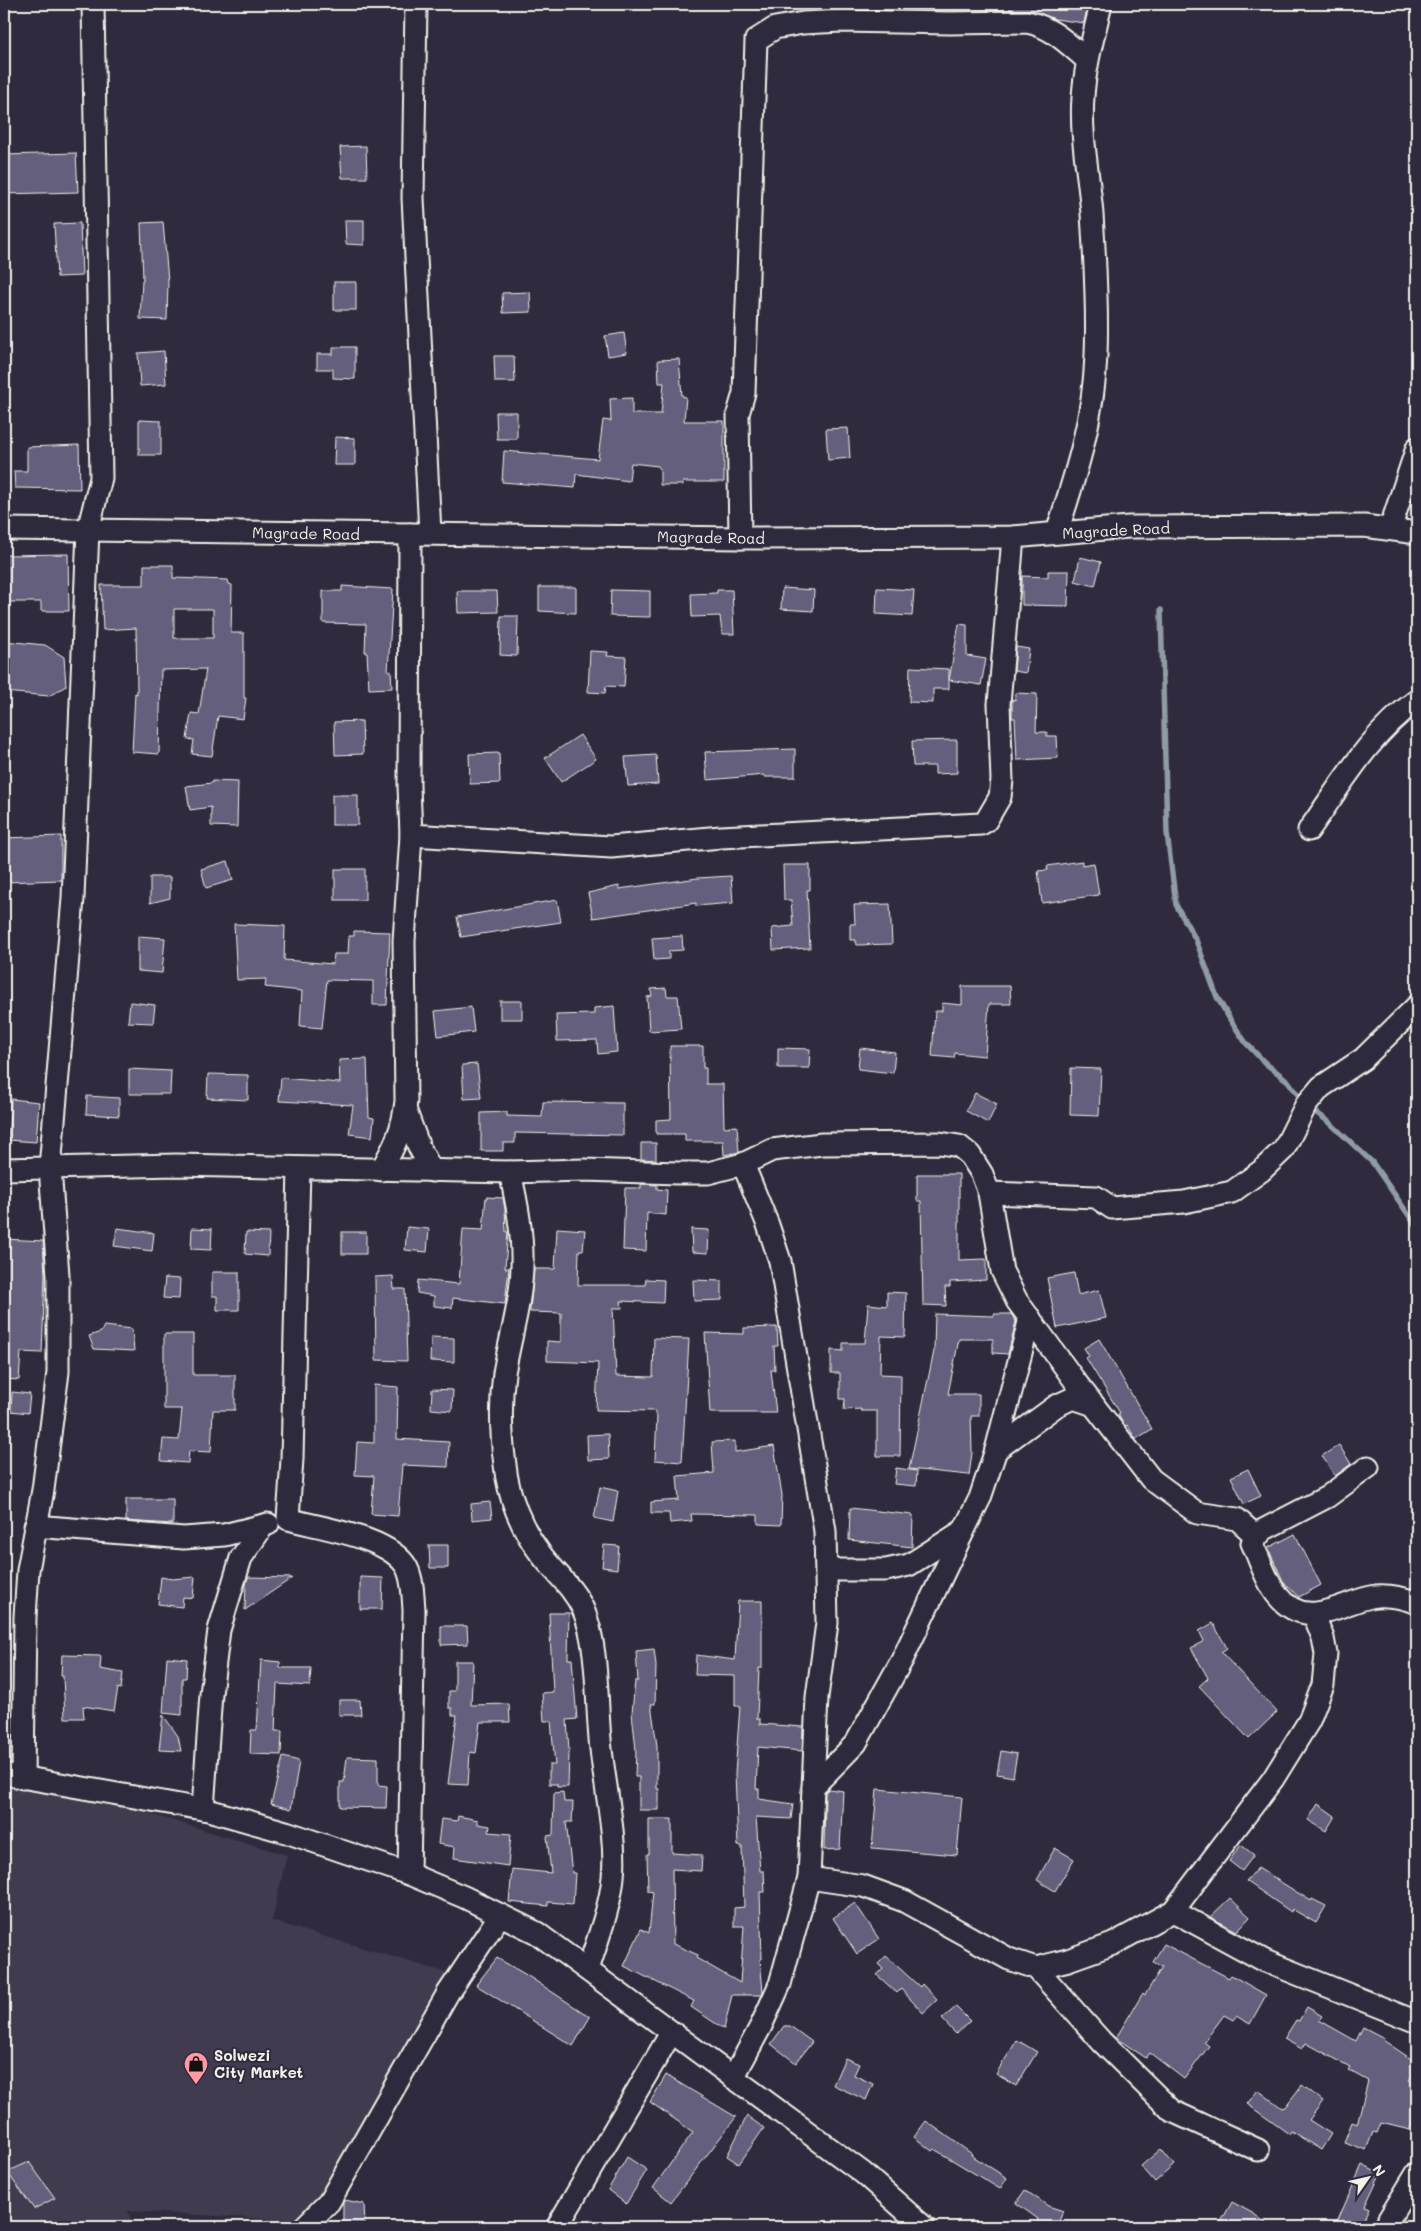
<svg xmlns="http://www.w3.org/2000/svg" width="1421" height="2231" font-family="Mali,sans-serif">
  <rect width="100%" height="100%" fill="#2f2a3d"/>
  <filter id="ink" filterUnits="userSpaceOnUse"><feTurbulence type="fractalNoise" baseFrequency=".02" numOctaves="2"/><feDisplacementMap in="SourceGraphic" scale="10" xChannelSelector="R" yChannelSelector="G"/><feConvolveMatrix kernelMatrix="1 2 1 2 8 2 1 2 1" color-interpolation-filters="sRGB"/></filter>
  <g filter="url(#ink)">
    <polygon fill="#3f3a50" points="4,1785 131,1808 287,1855 272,1921 448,1973 328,2197 300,2221 128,2211 133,2227 4,2227"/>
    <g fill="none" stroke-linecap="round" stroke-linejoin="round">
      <g stroke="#909ca5" stroke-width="5.5">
        <polyline points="1161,610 1167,833 1176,905 1196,940 1217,997 1231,1021 1246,1043 1265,1063 1288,1081 1303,1102"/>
        <polyline points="1310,1108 1329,1122 1372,1162 1417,1227"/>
      </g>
    </g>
    <g fill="#635f7d" stroke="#f4f1e8" fill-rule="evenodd">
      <polygon points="1010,4 1088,4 1084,23 1055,19 1030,10 1010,10"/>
      <polygon points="366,146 367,178 342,178 340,147"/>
      <polygon points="76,153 78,192 4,194 4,155"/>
      <polygon points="345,220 364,220 364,245 346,244"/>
      <polygon points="163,222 168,281 167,320 140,319 142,280 143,280 141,223"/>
      <polygon points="80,223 82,276 57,277 54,224"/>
      <rect x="334" y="282" width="22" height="28"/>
      <polygon points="530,292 531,312 503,313 502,293"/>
      <polygon points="624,333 627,353 608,356 605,336"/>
      <polygon points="333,347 355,347 355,379 333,378 333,369 317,369 317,354 333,354"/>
      <polygon points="164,351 166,384 140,386 138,353"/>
      <polygon points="494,356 514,356 515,382 495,382"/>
      <polygon points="679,359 682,396 686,397 684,421 724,421 724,482 683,482 683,485 660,485 660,469 658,466 631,463 629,481 576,474 575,488 502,482 504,451 598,459 603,420 611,421 610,399 632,398 632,414 661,414 664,383 659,383 658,360"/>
      <polygon points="496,412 517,412 517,439 497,439"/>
      <polygon points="139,420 161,421 161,455 139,455"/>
      <polygon points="848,428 850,458 828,460 826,429"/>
      <polygon points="335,437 355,438 355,465 334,465"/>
      <polygon points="79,445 80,489 15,488 14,471 27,471 27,447"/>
      <polygon points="68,554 69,611 41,611 41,602 4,602 4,555"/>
      <polygon points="1080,557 1101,562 1095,586 1075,581"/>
      <path d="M144,565H173V578L228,580L229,584L232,585L231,633H244V698H246L243,719L218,716L212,756L192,754L194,740L187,739L191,713L199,714L206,669L161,670L159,754L132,752L135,693L137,694L136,628L103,630L101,585H144ZM174,609H213V638H174Z"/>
      <polygon points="1048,571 1069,571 1068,606 1022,605 1022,576 1048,577"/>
      <polygon points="342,586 393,589 388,671 391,671 392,688 369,689 367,652 365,652 366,624 323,623 323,591 342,591"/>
      <polygon points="539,587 576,587 576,613 539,611"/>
      <polygon points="782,588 814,590 813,611 781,609"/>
      <polygon points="877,588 914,590 912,616 876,614"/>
      <polygon points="611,590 650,591 650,617 610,616"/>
      <polygon points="717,590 732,590 734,634 722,634 720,616 692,617 691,594 717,593"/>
      <polygon points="457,591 497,591 498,612 458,613"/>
      <polygon points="501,616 518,616 517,656 500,655"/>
      <polygon points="959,624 967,625 967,656 986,659 981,685 949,680"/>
      <polygon points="4,641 45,645 64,657 66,686 49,696 4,692"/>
      <polygon points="1016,647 1029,649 1026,673 1014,671"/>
      <polygon points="590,651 608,652 607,656 626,657 624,687 606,686 605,693 588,692"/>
      <polygon points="910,667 949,669 949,689 933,689 933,703 909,702"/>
      <polygon points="1015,693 1037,694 1036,732 1047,732 1047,736 1057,736 1058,758 1017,760 1015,718 1012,718 1012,699 1015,700"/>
      <polygon points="362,721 363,754 335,755 334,722"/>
      <polygon points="580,735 596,759 561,782 545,758"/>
      <polygon points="957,740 957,773 935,774 935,766 913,766 912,741"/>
      <polygon points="795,749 795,777 765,777 765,775 707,780 705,752"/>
      <polygon points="499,753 500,783 470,784 469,754"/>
      <polygon points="656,755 658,784 628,786 625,757"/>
      <polygon points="212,781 238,782 237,827 211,826 211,807 190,810 186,786 212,783"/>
      <rect x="332" y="795" width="26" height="30"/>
      <polygon points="61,836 61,880 4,882 4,838"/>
      <polygon points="228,861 233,880 206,888 201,869"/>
      <polygon points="1082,861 1082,865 1094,863 1099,895 1042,903 1038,871 1048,870 1047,866"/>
      <polygon points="783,865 810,865 810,890 807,890 810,948 773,950 772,928 793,926 791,900 784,900"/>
      <rect x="335" y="869" width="30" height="31"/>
      <polygon points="731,876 733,903 696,906 696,903 593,918 588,893 619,886 619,889 698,878"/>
      <polygon points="150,877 170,877 170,898 150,903"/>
      <polygon points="557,900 561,922 461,937 457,917"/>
      <polygon points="890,904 892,944 856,945 856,940 850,940 850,924 855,924 854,905"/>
      <polygon points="234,924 285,926 284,960 333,964 334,954 348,954 349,936 354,936 354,931 390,932 387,1005 373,1005 373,981 327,980 322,1028 300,1026 302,991 265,987 266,979 237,980"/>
      <polygon points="138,936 165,938 162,973 138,971"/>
      <polygon points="682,936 683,950 669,951 669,959 654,960 652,938"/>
      <polygon points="962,986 1010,986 1011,1004 989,1004 985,1056 955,1053 954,1058 932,1056 935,1011 942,1011 942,1003 962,1005"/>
      <polygon points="666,988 667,996 678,996 681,1029 649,1031 647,997 652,996 651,989"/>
      <rect x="500" y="1001" width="22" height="18"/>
      <polygon points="130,1002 155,1005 153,1023 128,1022"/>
      <polygon points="614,1006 617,1052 598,1054 597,1040 557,1041 556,1015 594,1014 594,1008"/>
      <polygon points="471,1007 474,1032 438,1036 435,1011"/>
      <polygon points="670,1046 703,1046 703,1068 706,1068 706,1084 723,1084 724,1127 737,1126 739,1152 724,1155 723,1141 685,1141 685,1134 656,1134 656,1120 671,1119"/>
      <polygon points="778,1048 810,1049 809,1068 778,1068"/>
      <polygon points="860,1048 895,1052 893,1073 858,1069"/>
      <polygon points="367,1059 369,1117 374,1118 372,1137 349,1134 353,1105 279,1101 281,1078 340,1083 339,1060"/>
      <polygon points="477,1064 481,1098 464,1099 462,1065"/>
      <polygon points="1071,1068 1101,1069 1099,1116 1070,1115"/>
      <polygon points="129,1069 171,1071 170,1094 129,1094"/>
      <polygon points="208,1074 248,1075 248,1100 207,1098"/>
      <polygon points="975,1093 997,1104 988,1123 966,1111"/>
      <polygon points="87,1096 119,1098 119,1116 86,1114"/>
      <polygon points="11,1099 39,1102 36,1142 8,1140"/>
      <polygon points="543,1102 623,1103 623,1135 515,1133 515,1143 503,1143 503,1151 481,1151 481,1113 507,1112 507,1116 542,1117"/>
      <polygon points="641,1143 656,1143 656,1160 641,1159"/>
      <polygon points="917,1174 959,1174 959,1260 986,1259 986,1280 950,1282 950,1287 945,1287 946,1306 923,1305 921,1201 917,1201"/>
      <polygon points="641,1184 657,1185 657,1189 667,1190 666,1215 647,1213 646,1251 623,1250 625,1188 641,1188"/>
      <polygon points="486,1197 503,1198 505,1209 506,1232 508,1232 505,1268 509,1268 505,1304 453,1298 452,1308 434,1306 434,1296 417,1293 418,1280 459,1284 463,1229 483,1230"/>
      <polygon points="407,1227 429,1229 427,1252 405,1250"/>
      <polygon points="117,1228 154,1233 152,1251 114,1246"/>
      <polygon points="192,1228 212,1229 211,1250 191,1249"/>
      <polygon points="557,1228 585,1230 583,1250 579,1250 578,1285 645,1285 646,1279 664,1280 663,1303 621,1301 622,1308 613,1308 616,1376 653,1377 654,1338 689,1339 682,1462 655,1460 657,1415 655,1415 655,1411 596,1410 598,1363 547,1361 547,1341 561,1342 561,1313 530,1312 530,1309 534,1269 555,1269"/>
      <polygon points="691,1229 709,1230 708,1253 692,1252"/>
      <polygon points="246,1232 269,1233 268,1256 245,1254"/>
      <rect x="342" y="1232" width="24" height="22"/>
      <polygon points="4,1239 43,1241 45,1275 42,1353 21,1352 19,1380 4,1379 7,1352 4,1351"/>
      <polygon points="212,1272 239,1272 239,1310 217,1310 217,1296 212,1296"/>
      <polygon points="1074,1273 1078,1295 1099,1290 1106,1318 1057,1328 1047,1278"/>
      <polygon points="393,1276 394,1289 405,1289 407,1361 376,1360 375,1277"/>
      <polygon points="165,1278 180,1279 179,1299 163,1298"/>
      <polygon points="693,1280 722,1281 722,1300 694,1301"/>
      <polygon points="887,1292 906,1293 905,1337 881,1336 880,1374 901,1375 900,1456 877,1456 877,1411 861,1411 861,1409 844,1410 845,1399 840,1399 840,1373 831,1373 831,1350 843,1351 843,1343 865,1343 868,1304 887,1306"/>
      <polygon points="935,1314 994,1316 994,1314 1011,1314 1016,1321 1008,1354 993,1353 993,1339 959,1339 948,1394 979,1394 979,1416 971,1416 972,1453 969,1475 909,1469 934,1351"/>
      <polygon points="104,1326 132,1329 134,1351 94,1349 89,1336 101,1332"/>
      <polygon points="777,1327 778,1346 774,1346 775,1370 771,1370 776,1413 710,1413 705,1333 744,1334 744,1328"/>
      <polygon points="164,1334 193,1334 193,1375 235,1375 235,1410 213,1410 211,1452 189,1451 188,1463 161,1461 163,1439 179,1440 182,1409 164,1409"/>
      <polygon points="431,1337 454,1338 454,1362 430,1361"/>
      <polygon points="1099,1339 1152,1429 1136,1439 1127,1425 1125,1426 1121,1420 1118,1414 1120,1413 1086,1358 1089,1356 1084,1348"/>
      <polygon points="374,1385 398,1387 397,1439 449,1442 448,1467 402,1465 398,1516 371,1514 374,1476 355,1475 357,1442 374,1443"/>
      <polygon points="432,1389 453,1390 452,1411 431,1409"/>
      <polygon points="12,1392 30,1394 28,1413 11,1411"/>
      <polygon points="608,1434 609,1459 588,1460 587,1435"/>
      <polygon points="735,1441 735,1452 774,1446 782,1495 781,1525 758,1524 758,1515 691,1514 692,1521 670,1523 669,1513 651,1513 651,1502 679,1500 677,1476 714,1473 712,1442"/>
      <polygon points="1339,1445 1351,1464 1335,1476 1322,1456"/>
      <polygon points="896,1468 917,1471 916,1486 894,1484"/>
      <polygon points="1248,1469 1261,1496 1244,1504 1231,1477"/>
      <polygon points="600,1487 618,1491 613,1522 594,1518"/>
      <polygon points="126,1499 173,1499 173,1524 126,1521"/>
      <polygon points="490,1502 492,1518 472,1520 471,1504"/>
      <polygon points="850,1508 913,1515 912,1547 849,1540"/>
      <polygon points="1295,1534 1321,1585 1299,1597 1284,1583 1268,1548"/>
      <polygon points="429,1545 448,1545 448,1568 430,1568"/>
      <polygon points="604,1545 619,1546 617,1569 602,1567"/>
      <polygon points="161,1577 172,1579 195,1577 193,1598 183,1597 182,1607 158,1604"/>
      <polygon points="248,1577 292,1578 245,1610 246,1585"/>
      <polygon points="360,1577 383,1578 382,1609 360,1609"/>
      <polygon points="738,1601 762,1601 762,1668 759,1668 757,1719 760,1719 760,1724 803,1727 802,1751 758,1747 756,1789 759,1789 759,1799 793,1804 791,1819 756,1817 760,1871 764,1871 765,1892 760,1892 762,1959 760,1959 763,1992 761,1995 732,1995 724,2029 691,2007 694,2001 624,1966 641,1929 649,1933 653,1892 648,1891 647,1854 649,1854 649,1819 672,1819 672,1853 702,1855 701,1871 672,1869 673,1944 698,1955 696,1958 740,1983 744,1926 734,1926 734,1908 744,1907 742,1846 738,1846 735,1774 740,1706 735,1706 735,1676 695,1675 696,1655 735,1660"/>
      <polygon points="549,1613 569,1613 568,1659 572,1659 577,1719 567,1720 569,1751 568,1787 557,1787 557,1784 549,1784 549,1765 555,1765 551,1721 544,1721 542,1693 553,1692"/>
      <polygon points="1213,1623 1227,1648 1221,1652 1277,1712 1249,1739 1199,1686 1208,1678 1191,1648 1204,1641 1199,1631"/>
      <polygon points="441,1626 467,1626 468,1644 441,1645"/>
      <polygon points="654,1649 656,1665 655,1704 651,1704 657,1746 657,1789 659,1789 659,1810 639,1810 639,1777 635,1777 636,1750 632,1713 635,1681 638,1681 636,1651"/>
      <polygon points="62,1655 101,1656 100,1669 123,1673 121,1689 118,1688 114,1711 83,1706 84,1718 65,1718 63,1676 61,1676"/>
      <polygon points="167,1657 187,1659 186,1678 182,1678 182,1715 163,1713"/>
      <polygon points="261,1660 280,1662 280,1668 311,1668 310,1686 277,1684 275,1731 282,1731 281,1755 250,1754 251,1730 257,1730"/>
      <polygon points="455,1661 473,1661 471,1705 509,1704 510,1722 480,1722 476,1753 470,1752 468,1785 448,1784 457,1715 452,1715 452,1708 449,1708 449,1691 455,1691"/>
      <polygon points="339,1700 360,1700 361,1715 339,1715"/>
      <polygon points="163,1715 178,1736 181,1751 159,1750"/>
      <polygon points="1001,1751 1017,1754 1013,1777 997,1774"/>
      <polygon points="283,1757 299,1761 291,1809 271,1804"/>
      <polygon points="347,1757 378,1758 378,1785 387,1786 386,1808 340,1807 340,1782 344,1782"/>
      <polygon points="829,1789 843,1791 840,1849 824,1850 825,1792"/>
      <polygon points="877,1789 962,1797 957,1855 872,1848"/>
      <polygon points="563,1792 564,1802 573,1802 572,1822 566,1822 572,1873 575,1873 573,1904 548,1902 548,1906 509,1902 512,1869 551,1873 547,1836 553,1835 554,1793"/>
      <polygon points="1318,1804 1335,1816 1326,1831 1308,1820"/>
      <polygon points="458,1816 478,1820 478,1824 490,1826 489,1832 511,1834 508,1866 454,1858 455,1847 438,1844 441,1819 457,1821"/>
      <polygon points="1241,1845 1254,1855 1242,1871 1229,1861"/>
      <polygon points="1055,1848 1074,1859 1055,1891 1037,1880"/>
      <polygon points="1258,1868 1311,1901 1312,1899 1326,1906 1316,1923 1292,1909 1291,1912 1246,1881"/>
      <polygon points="1230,1898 1250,1917 1237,1931 1210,1917"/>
      <polygon points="855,1903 879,1939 857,1954 833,1918"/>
      <polygon points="1164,1944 1229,1978 1231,1975 1266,1995 1250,2024 1236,2016 1233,2020 1224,2015 1204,2042 1209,2046 1184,2079 1150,2053 1146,2058 1116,2038 1143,1993 1145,1995 1162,1967 1153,1962"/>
      <polygon points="886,1956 920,1987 922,1984 937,2000 923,2013 901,1989 897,1993 877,1975 883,1969 878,1964"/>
      <polygon points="497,1958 528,1976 590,2017 573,2046 476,1985"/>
      <polygon points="956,2007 970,2021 956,2034 942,2019"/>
      <polygon points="1307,2007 1322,2016 1319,2020 1356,2041 1363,2027 1384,2038 1383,2040 1417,2063 1417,2069 1409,2081 1417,2085 1417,2102 1410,2130 1381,2123 1377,2133 1373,2132 1366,2150 1344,2142 1352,2122 1357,2124 1368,2081 1348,2070 1350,2067 1306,2043 1302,2049 1284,2039 1296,2020 1299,2021"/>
      <polygon points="784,2026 790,2026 812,2042 796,2063 771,2044"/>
      <polygon points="1017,2040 1037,2052 1016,2086 996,2074"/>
      <polygon points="845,2058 859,2064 854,2075 873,2084 866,2100 833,2085"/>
      <polygon points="666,2075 736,2117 671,2202 653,2188 693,2132 650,2102"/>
      <polygon points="1302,2085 1323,2101 1309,2120 1331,2134 1321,2150 1291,2131 1289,2134 1247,2104 1258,2090 1282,2108 1285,2107"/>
      <polygon points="747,2116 764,2128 739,2164 727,2156"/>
      <polygon points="926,2121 972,2154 971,2155 1007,2178 1000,2189 934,2149 932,2151 914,2137"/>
      <polygon points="1161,2149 1174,2165 1155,2182 1141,2166"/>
      <polygon points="627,2157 647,2170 626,2204 608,2190"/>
      <polygon points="29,2162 55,2198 34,2209 7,2172"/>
      <polygon points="1362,2165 1380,2174 1365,2206 1369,2208 1360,2227 1335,2227"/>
      <polygon points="1025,2190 1048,2206 1063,2211 1057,2227 1047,2227 1037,2223 1038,2219 1016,2203"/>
      <polygon points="345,2200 364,2204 365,2224 343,2227 343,2203"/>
      <polygon points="1232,2202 1254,2214 1271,2227 1218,2227"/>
    </g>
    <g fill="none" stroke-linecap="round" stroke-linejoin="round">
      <defs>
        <g id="minor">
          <polyline points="416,4 413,198 430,533"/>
          <polyline points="4,529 740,538 1013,537 1129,527 1364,526 1417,533"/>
          <polyline points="1390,529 1417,448"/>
          <path d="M1057,532C1076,474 1094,417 1096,355C1098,309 1095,260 1092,214C1089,175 1080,136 1083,97C1085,65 1094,35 1101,4"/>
          <path d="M740,538L738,414L744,393L756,40L775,28L803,23L841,21L950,23L1027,22C1052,27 1068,44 1087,60"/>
          <path d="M1309,830C1343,782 1369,735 1417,700"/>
          <polyline points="411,835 611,847 721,837 981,824 986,821 1000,797 1002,780 999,704 1013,537"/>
          <polyline points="405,1109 419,1147 432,1171"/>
          <polyline points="743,1164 772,1150 822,1144 940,1143 959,1146 970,1155 982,1174 989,1193 1002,1271 1017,1301 1075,1381 1151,1479 1197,1513 1237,1519 1257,1537"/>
          <path d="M299,1168L292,1459L288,1519C320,1528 391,1537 407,1568C413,1580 413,1597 414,1610L409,1874"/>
          <polyline points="4,1169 176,1165 510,1172 584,1170 678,1173 708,1173 743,1164 768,1225 780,1261 825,1531 827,1623 817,1697 809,1878 780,1984 761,2026 733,2078"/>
          <path d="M381,1170C395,1146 403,1129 406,1101L404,941L411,835L409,786L410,534"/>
          <path d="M510,1172C517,1203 523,1234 522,1267C521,1303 510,1338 504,1373C500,1403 501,1435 505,1465C508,1495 521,1528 540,1553C554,1572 573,1587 583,1609C599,1644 596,1709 601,1749C605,1788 617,1839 613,1877C610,1909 597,1940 588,1970"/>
          <polyline points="989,1193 1096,1197 1112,1208 1184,1202 1232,1192 1261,1171 1284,1149 1306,1105 1321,1087 1363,1059 1417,1006"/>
          <polyline points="996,1450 1056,1406 1073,1398 1094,1405"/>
          <path d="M1368,1467L1327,1497L1263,1530L1252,1543C1260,1560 1266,1581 1277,1595C1307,1633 1341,1601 1376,1596C1391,1595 1404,1598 1417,1603"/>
          <polyline points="35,1526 184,1538 224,1535 268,1524"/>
          <polyline points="827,1570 886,1570 909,1565 964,1530 980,1498 996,1450 1030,1318"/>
          <polyline points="4,1774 208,1810 286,1832 409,1874 464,1897 537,1933 863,2173 924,2227"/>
          <polyline points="23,1778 25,1617 28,1570 43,1490 58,1372 58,1275 50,1168 73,898 88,530 101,478 93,4"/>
          <polyline points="813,1787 856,1743 902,1660 964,1530"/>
          <polyline points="203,1809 211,1694 219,1630 241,1558 263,1526"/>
          <polyline points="809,1878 863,1886 904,1901 1009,1959 1036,1968 1068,1960 1113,1944 1173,1911 1273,1779 1309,1721 1323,1685 1326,1654 1323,1638 1314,1615"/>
          <polyline points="1173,1911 1265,1961 1417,2022"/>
          <polyline points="1036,1968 1102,2042 1172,2111 1258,2150"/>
          <polyline points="304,2227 329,2202 448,1993 500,1915"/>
          <polyline points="557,2227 671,2033"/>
          <polyline points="1384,2227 1417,2173"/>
        </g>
      </defs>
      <use href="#minor" stroke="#f4f1e8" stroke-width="25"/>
      <use href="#minor" stroke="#2f2a3d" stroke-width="21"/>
    </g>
  </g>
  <defs>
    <symbol id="shop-pin" viewBox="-11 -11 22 30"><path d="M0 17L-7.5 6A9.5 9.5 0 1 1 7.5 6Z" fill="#ff9aa2" stroke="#2f2a3d"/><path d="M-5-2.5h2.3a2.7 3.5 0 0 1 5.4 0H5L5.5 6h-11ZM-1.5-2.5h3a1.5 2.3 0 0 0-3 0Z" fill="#111"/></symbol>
  </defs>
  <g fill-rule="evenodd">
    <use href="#shop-pin" x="182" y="2050" width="28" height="38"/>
  </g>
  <g text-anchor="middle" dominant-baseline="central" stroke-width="4" stroke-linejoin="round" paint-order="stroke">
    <g font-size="15" fill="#f4f1e8" stroke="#2f2a3d">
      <text transform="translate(1116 530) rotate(-3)">Magrade Road</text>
      <text transform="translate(306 533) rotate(1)">Magrade Road</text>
      <text transform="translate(711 537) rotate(1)">Magrade Road</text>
    </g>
    <g font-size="15" font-weight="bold" fill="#f4f1e8" stroke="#2f2a3d" text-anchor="start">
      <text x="214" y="2055">Solwezi<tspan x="214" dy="17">City Market</tspan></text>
    </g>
  </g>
  <rect width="1421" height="2231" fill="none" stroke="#2f2a3d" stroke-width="20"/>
  <rect x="10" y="10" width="1401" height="2211" fill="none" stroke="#f4f1e8" stroke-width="2" filter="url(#ink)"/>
  <g transform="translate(1368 2178) rotate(56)" stroke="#2f2a3d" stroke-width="4" paint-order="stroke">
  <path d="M0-4L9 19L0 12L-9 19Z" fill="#f4f1e8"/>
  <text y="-8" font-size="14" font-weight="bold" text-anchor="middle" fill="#f4f1e8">N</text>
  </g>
</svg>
